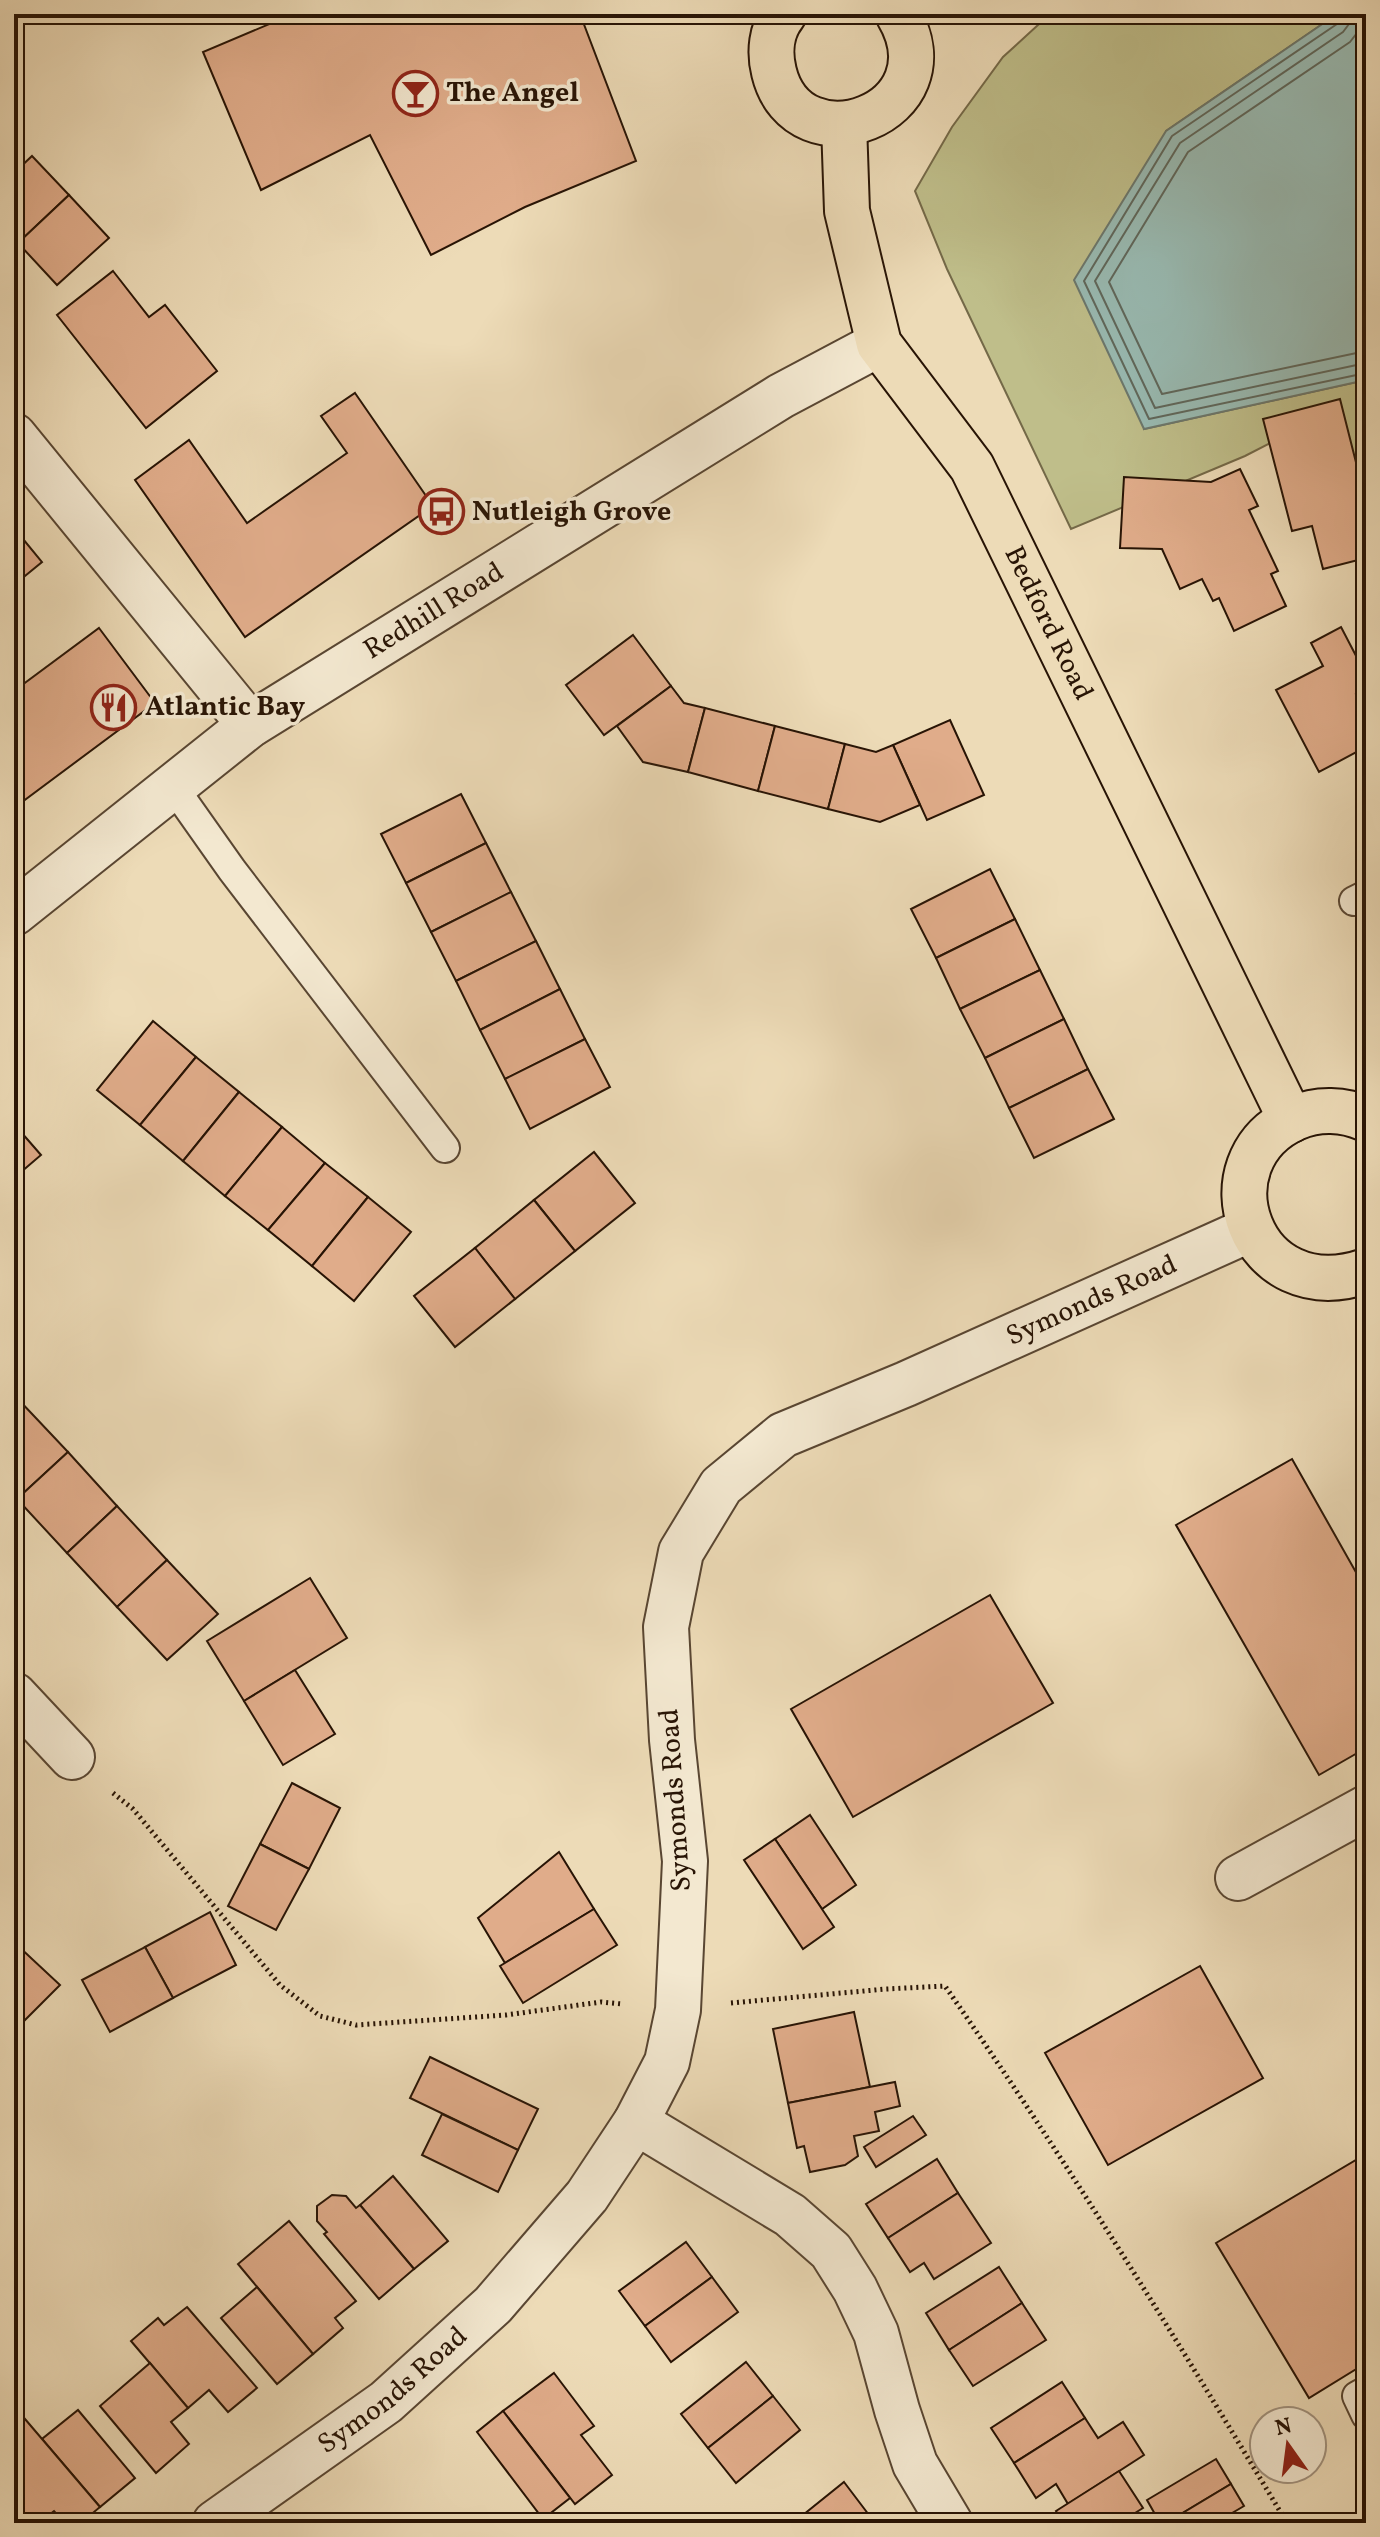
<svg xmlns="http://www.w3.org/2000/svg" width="1380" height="2537" font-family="Vollkorn,serif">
  <rect width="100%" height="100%" fill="#eddbb7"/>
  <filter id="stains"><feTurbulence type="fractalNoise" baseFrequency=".0025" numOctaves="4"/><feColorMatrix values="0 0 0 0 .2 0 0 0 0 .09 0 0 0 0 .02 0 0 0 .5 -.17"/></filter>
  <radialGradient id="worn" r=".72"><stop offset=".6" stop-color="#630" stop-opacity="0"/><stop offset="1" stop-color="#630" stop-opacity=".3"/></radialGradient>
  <polygon fill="#bfbe8a" stroke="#746948" stroke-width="2" points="1050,14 1337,14 1166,131 1144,429 1366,380 1366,474 1325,415 1245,456 1071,529 947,269 915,191 952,127 1003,57"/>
  <polygon fill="#99bbb3" stroke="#6c786d" stroke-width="2" points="1337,14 1366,14 1366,380 1144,429 1074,280 1166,131"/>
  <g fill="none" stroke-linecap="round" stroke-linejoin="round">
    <g stroke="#60685c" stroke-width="2">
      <polyline points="1341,14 1337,24 1172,136 1084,281 1149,419 1366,373"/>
      <polyline points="1351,14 1349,24 1343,32 1180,143 1095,281 1155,408 1366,363"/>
      <polyline points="1363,14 1360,29 1350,42 1188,152 1109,282 1162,394 1366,351"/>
    </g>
  </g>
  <g fill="#e0ac8a" stroke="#281405" stroke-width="2">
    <polygon points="293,14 580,14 636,161 525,207 431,255 370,135 261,190 203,52"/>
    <polygon points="32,156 69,195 18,243 14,239 14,173"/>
    <polygon points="69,195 109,238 57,285 18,243"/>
    <polygon points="113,271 149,317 165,305 217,371 146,428 57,315"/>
    <polygon points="355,393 433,506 245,637 135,480 189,440 247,523 347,453 321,416"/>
    <polygon points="1340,399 1366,502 1366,558 1323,569 1312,526 1292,531 1263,419"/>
    <polygon points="1240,469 1258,506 1249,510 1278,571 1271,574 1286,606 1234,631 1219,598 1213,601 1202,579 1180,589 1162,549 1120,548 1124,477 1211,482"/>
    <polygon points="14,528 42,562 14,585"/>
    <polygon points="1341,627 1366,675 1366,688 1356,694 1366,713 1366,747 1319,772 1276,690 1323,666 1311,643"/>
    <polygon points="99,628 155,703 14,808 14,691"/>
    <polygon points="633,635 671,686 604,735 566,685"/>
    <polygon points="671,686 684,703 705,708 688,772 643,762 617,726"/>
    <polygon points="705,708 775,726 758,791 688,772"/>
    <polygon points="950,720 984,795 927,820 893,745"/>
    <polygon points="775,726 845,744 828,809 758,791"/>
    <polygon points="845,744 876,752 893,745 920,805 880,822 828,809"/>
    <polygon points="461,794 486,843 406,883 381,834"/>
    <polygon points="486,843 511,892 431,932 406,883"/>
    <polygon points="990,869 1015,919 936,958 911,909"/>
    <polygon points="511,892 536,941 456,981 431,932"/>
    <polygon points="1015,919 1040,970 960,1009 936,958"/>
    <polygon points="536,941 560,989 480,1030 456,981"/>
    <polygon points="1040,970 1064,1019 985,1058 960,1009"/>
    <polygon points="560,989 585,1039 505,1079 480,1030"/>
    <polygon points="1064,1019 1088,1069 1009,1108 985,1058"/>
    <polygon points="153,1021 196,1057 140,1125 97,1090"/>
    <polygon points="585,1039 610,1087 530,1129 505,1079"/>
    <polygon points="196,1057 239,1092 183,1161 140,1125"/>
    <polygon points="1088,1069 1114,1119 1034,1158 1009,1108"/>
    <polygon points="239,1092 282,1127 225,1196 183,1161"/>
    <polygon points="14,1124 41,1155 14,1178"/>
    <polygon points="282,1127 325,1163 268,1230 225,1196"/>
    <polygon points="594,1152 635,1203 575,1251 534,1200"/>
    <polygon points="325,1163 368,1197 312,1266 268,1230"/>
    <polygon points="368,1197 411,1232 354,1301 312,1266"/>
    <polygon points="534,1200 575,1251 515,1299 475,1248"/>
    <polygon points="475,1248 515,1299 455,1347 414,1296"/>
    <polygon points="17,1398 68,1452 17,1499 14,1495 14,1401"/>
    <polygon points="68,1452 117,1506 67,1553 17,1499"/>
    <polygon points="1292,1459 1366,1590 1366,1748 1319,1775 1176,1525"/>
    <polygon points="117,1506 167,1560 117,1607 67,1553"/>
    <polygon points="167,1560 218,1614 167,1660 117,1607"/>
    <polygon points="310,1578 347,1638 244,1701 207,1641"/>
    <polygon points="990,1595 1053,1703 853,1817 791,1709"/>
    <polygon points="295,1670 335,1734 283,1765 244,1701"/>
    <polygon points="292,1783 340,1808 309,1869 260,1844"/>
    <polygon points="810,1815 856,1885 822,1909 775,1839"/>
    <polygon points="775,1839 834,1927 803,1949 744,1860"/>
    <polygon points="260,1844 309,1869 276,1930 228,1906"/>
    <polygon points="559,1852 594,1909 505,1963 478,1918"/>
    <polygon points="594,1909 617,1945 523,2003 500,1966"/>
    <polygon points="210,1912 236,1965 173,1998 145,1947"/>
    <polygon points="16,1944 60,1985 25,2020 14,2009 14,1947"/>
    <polygon points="145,1947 173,1998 110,2032 82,1980"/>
    <polygon points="1200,1966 1263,2078 1108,2165 1045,2053"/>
    <polygon points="854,2012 870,2087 788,2103 773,2029"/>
    <polygon points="430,2057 538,2109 518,2150 410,2098"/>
    <polygon points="895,2082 900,2106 875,2112 879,2131 854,2136 858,2156 845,2165 810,2172 804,2146 797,2148 788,2103"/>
    <polygon points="442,2114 518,2150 498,2192 422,2155"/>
    <polygon points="913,2116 926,2135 876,2167 864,2147"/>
    <polygon points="1366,2154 1366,2363 1309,2398 1216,2243"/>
    <polygon points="937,2159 958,2193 888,2238 866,2204"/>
    <polygon points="393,2176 448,2241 414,2269 360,2205"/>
    <polygon points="958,2193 991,2243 934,2279 924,2263 910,2272 888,2238"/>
    <polygon points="332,2195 346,2196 356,2208 360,2205 414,2269 379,2299 324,2234 327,2232 317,2221 317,2206"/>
    <polygon points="289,2221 356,2301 335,2318 343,2328 313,2354 238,2264"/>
    <polygon points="686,2242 712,2277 645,2326 619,2291"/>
    <polygon points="999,2267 1022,2303 949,2350 926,2313"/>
    <polygon points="712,2277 738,2312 671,2362 645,2326"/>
    <polygon points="257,2287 313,2354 277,2384 221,2318"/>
    <polygon points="1022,2303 1046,2340 973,2386 949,2350"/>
    <polygon points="187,2307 257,2388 228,2412 209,2390 188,2408 131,2341 158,2318 164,2325"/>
    <polygon points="746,2362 773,2396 708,2448 681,2414"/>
    <polygon points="150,2363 188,2408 171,2422 189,2444 156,2473 100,2406"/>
    <polygon points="554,2373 594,2426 581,2435 612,2475 575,2504 503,2411"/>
    <polygon points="1062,2382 1085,2418 1014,2463 991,2428"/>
    <polygon points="773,2396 800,2430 736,2483 708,2448"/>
    <polygon points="78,2410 135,2478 100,2507 42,2439"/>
    <polygon points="503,2411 570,2498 543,2519 477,2432"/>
    <polygon points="1085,2418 1098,2438 1123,2422 1144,2455 1068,2504 1056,2484 1036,2498 1014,2463"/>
    <polygon points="25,2419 100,2507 81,2523 65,2523 54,2511 39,2523 31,2523 14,2503 14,2428"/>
    <polygon points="1216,2459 1231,2484 1166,2523 1160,2523 1147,2500"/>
    <polygon points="1119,2471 1143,2508 1119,2523 1063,2523 1056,2511"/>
    <polygon points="844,2482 869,2515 859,2523 793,2523"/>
    <polygon points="1231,2484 1244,2506 1215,2523 1166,2523"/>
  </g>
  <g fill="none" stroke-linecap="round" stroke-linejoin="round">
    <defs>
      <g id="service">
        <polyline points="172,785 232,870 445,1148"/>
        <polyline points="1354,901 1366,895"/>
        <polyline points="1366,2391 1357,2396 1366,2415"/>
      </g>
      <g id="minor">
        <polyline points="14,436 250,725"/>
        <path id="s1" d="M14,913L250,725L781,396L879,344"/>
        <polyline points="14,1695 72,1757"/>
        <polyline points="1238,1878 1366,1808"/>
        <polyline points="636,2122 790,2215 831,2251 855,2289 876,2333 897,2410 915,2464 950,2523"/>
        <path id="s2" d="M215,2523L386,2402L493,2305L587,2196L636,2122L667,2062L678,2010L685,1861L672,1740L666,1627L681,1552L721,1486L783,1435L906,1384L1251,1229"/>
      </g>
      <g id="primary">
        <path d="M784,14C771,30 769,52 774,72C798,171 957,114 898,14"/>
        <path id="s3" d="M844,124L847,211L879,344L972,467L1291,1120"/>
        <path d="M1366,1119C1344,1109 1318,1108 1295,1118C1199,1161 1249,1311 1366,1271"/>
      </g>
    </defs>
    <use href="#service" stroke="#594632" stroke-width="32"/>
    <use href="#minor" stroke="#594632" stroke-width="48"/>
    <use href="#primary" stroke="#281405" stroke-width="48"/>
    <g stroke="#281405" stroke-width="5" stroke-dasharray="2 4" stroke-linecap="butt">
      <polyline points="113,1793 133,1809 280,1985 320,2016 356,2025 506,2015 601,2002 622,2004"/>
      <path d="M731,2003L886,1989L945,1986C1066,2160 1178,2341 1287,2523"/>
    </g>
    <use href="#service" stroke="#f3e8d0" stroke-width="28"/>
    <use href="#minor" stroke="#f3e8d0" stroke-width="44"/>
    <use href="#primary" stroke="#eddbb7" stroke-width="44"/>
  </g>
  <defs>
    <symbol id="bar-ring" viewBox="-11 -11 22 22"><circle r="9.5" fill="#f3e8d0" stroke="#8f2418" stroke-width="1.5"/><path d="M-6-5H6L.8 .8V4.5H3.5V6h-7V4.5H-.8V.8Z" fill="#8f2418"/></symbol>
    <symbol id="bus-ring" viewBox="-11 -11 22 22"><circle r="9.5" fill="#f3e8d0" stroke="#8f2418" stroke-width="1.5"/><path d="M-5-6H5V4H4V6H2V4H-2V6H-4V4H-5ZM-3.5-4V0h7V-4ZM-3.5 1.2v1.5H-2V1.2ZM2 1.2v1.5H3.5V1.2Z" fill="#8f2418"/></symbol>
    <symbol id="restaurant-ring" viewBox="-11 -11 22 22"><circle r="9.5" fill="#f3e8d0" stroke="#8f2418" stroke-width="1.5"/><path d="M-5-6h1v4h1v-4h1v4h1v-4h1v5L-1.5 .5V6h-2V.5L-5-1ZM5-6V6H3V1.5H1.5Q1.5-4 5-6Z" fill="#8f2418"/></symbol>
  </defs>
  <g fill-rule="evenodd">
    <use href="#bar-ring" x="390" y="68" width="51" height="51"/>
    <use href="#bus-ring" x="416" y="486" width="51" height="51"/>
    <use href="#restaurant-ring" x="88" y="682" width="51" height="51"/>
  </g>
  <g text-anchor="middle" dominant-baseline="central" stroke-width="7" stroke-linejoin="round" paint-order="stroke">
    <g font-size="28" font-weight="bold" fill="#281405" stroke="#f3e8d0" text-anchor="start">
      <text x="446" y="93">The Angel</text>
      <text x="472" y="512">Nutleigh Grove</text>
      <text x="145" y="707">Atlantic Bay</text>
    </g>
    <g font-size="28" fill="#281405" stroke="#f3e8d0">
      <text stroke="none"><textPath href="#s1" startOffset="518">Redhill Road</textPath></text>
      <text stroke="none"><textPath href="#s3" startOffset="552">Bedford Road</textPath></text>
      <text stroke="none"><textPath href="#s2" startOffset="1662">Symonds Road</textPath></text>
      <text transform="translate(676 1800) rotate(-94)">Symonds Road</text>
      <text stroke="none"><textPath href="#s2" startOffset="222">Symonds Road</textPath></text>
    </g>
  </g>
  <rect width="1380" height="2537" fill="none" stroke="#eddbb7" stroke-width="48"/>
  <rect x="16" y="16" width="1348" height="2505" fill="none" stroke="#281405" stroke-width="4"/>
  <rect x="24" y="24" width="1332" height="2489" fill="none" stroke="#281405" stroke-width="2"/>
  <g transform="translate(1288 2445) rotate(346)"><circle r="38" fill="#f3e8d0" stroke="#a2937f" stroke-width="2"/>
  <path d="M0-6L14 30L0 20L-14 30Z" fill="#8f2418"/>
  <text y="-12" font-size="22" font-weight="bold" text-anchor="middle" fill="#281405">N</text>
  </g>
  <rect width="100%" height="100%" filter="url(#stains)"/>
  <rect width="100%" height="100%" fill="url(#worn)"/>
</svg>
